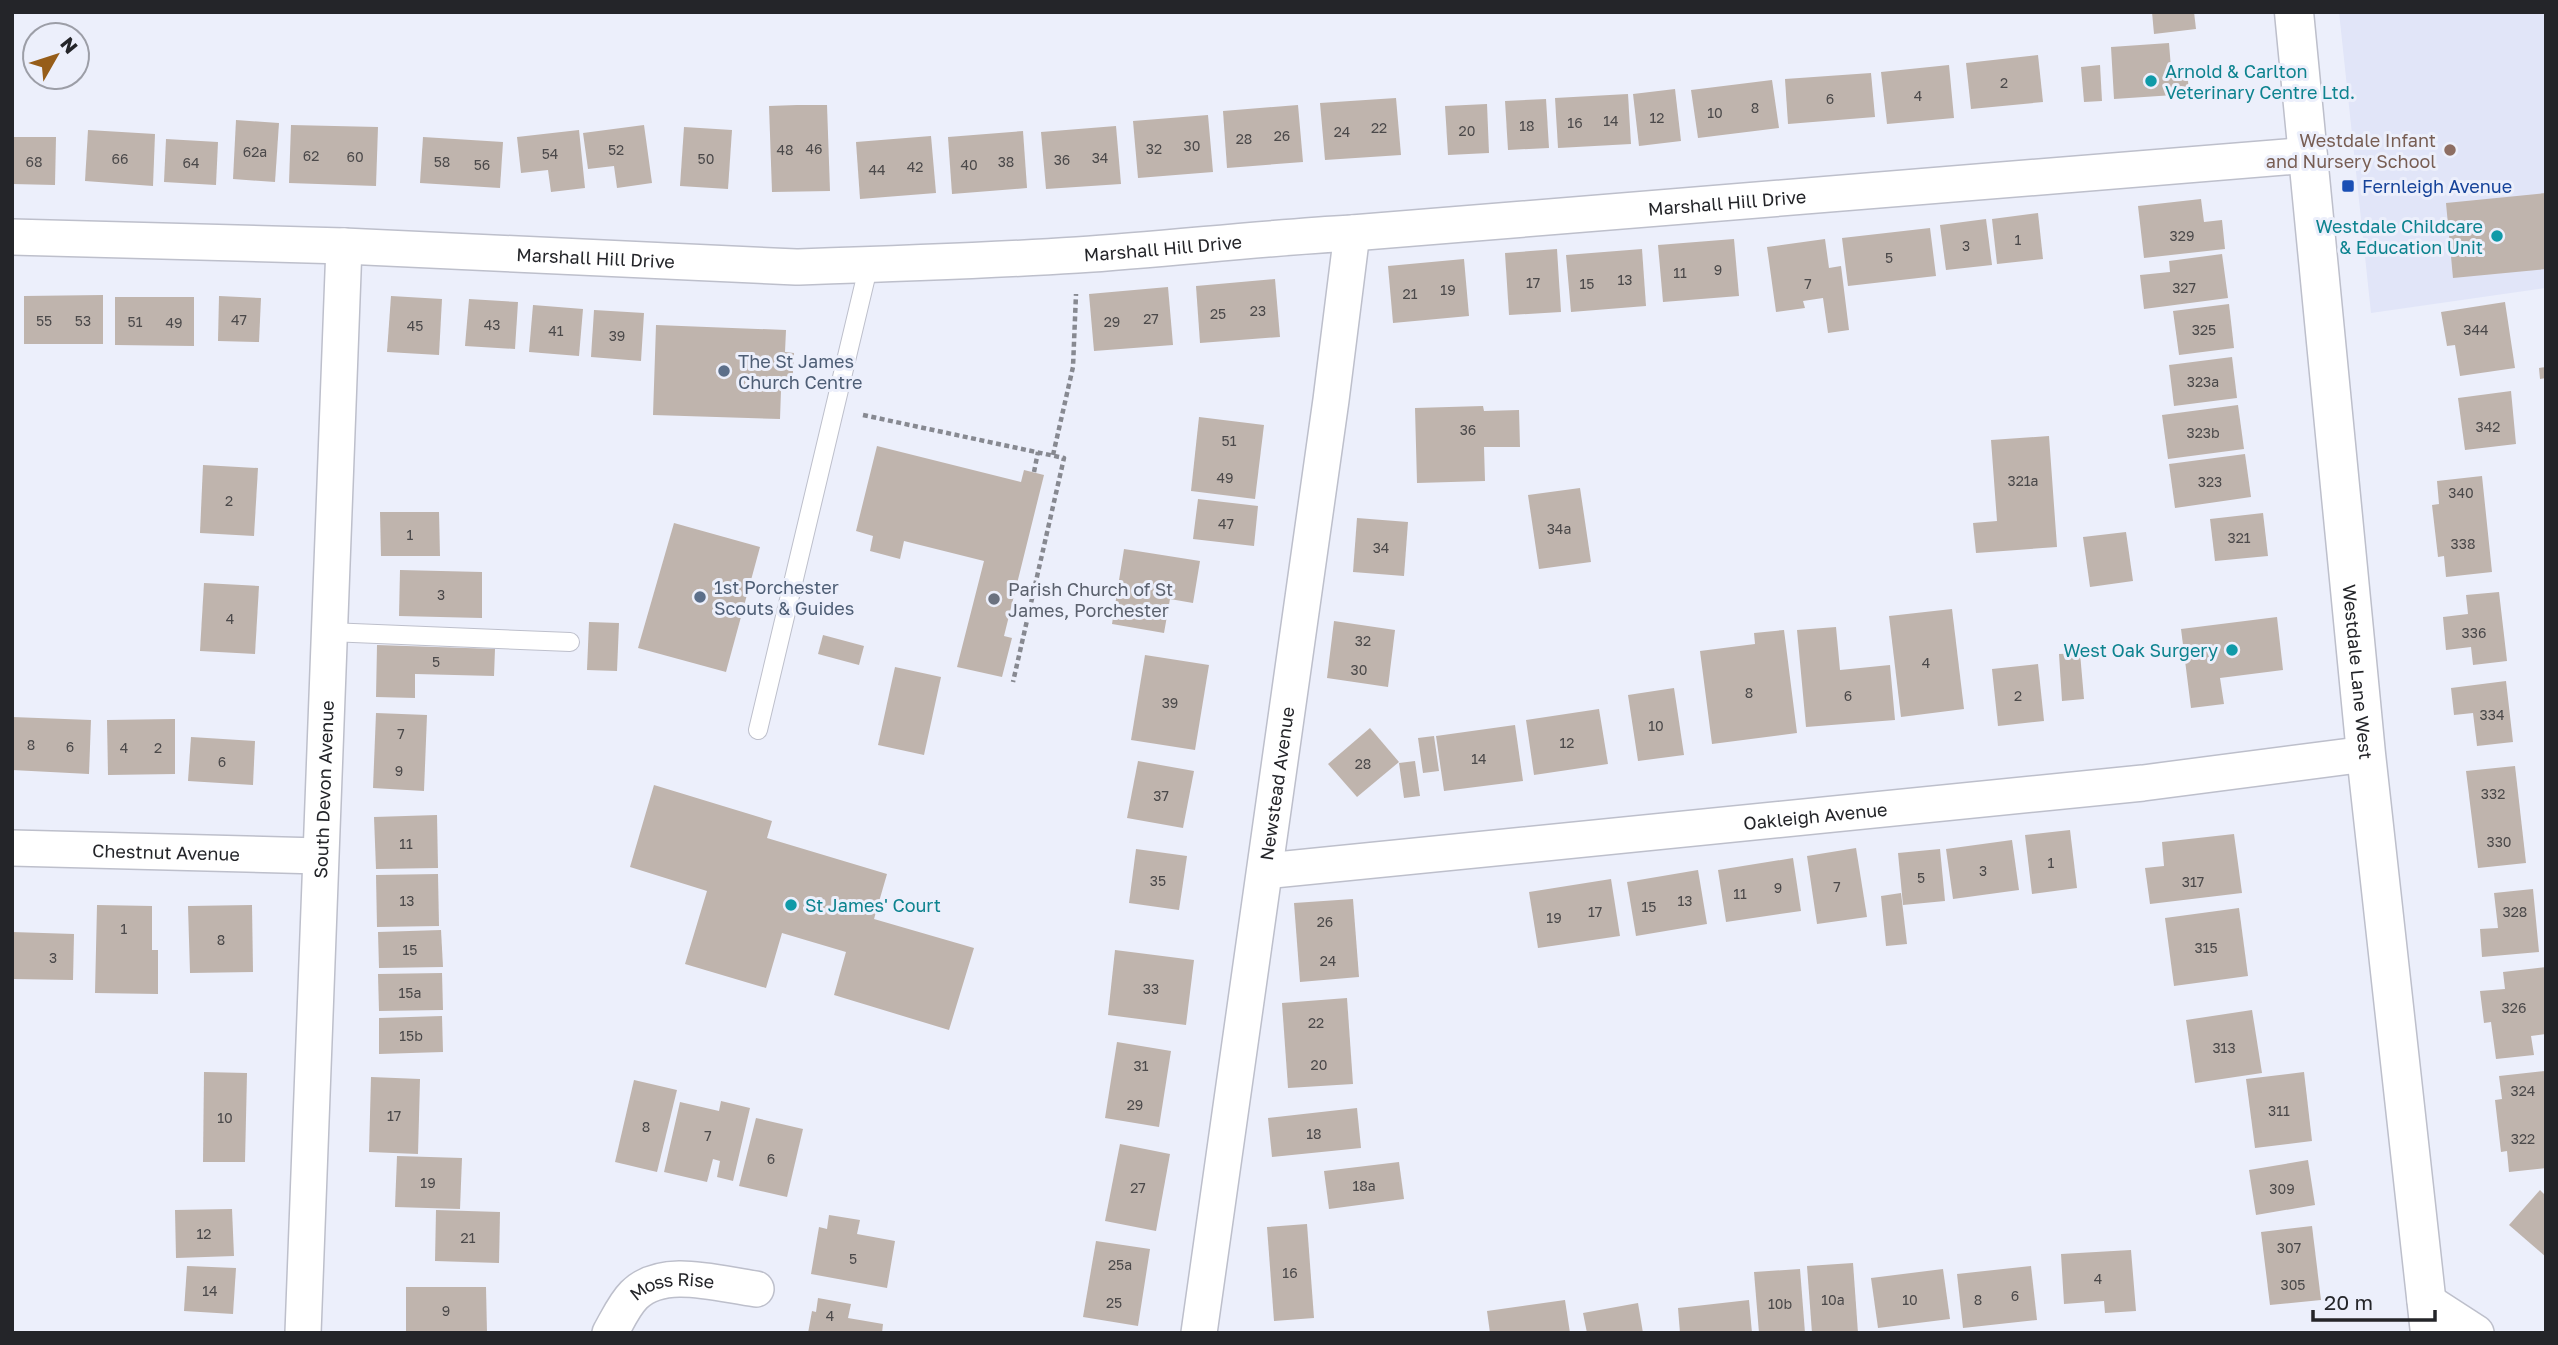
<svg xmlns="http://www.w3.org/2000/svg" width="2558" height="1345" font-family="'Golos Text',sans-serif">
  <rect width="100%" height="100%" fill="#eceffb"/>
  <polygon fill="#e1e5f8" points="2339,12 2546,12 2546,288 2371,313"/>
  <g fill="#bfb4ad">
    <polygon points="2152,12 2194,12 2196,29 2154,34"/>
    <polygon points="2169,43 2171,68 2187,67 2189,94 2114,99 2111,47"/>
    <polygon points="2038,55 2043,102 1971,109 1966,63"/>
    <polygon points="1949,65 1954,118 1887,124 1881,72"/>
    <polygon points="2100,65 2102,101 2084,102 2081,67"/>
    <polygon points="1871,73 1875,117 1788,124 1785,79"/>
    <polygon points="1772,80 1779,128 1698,138 1691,90"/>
    <polygon points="1675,89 1681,141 1639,146 1633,94"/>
    <polygon points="1628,94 1631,144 1558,148 1555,98"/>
    <polygon points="1396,98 1401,155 1325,160 1320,103"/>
    <polygon points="1546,99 1549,148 1508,150 1505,101"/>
    <polygon points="1487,104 1489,153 1448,155 1445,106"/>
    <polygon points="797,105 827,105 830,191 772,192 769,106"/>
    <polygon points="1298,105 1303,162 1227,168 1223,111"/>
    <polygon points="1208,115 1213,172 1138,178 1133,121"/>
    <polygon points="236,120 279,123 275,182 233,179"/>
    <polygon points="291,125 378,127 376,186 289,183"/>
    <polygon points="644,125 652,183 617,188 614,166 588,169 583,133"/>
    <polygon points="1116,126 1121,184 1046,189 1041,132"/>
    <polygon points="684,127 732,130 728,189 680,186"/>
    <polygon points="88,130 155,134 153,186 85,181"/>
    <polygon points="579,130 585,188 551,192 548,170 521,173 517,137"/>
    <polygon points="1023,131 1027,188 952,194 948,137"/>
    <polygon points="931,136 936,193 860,199 856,142"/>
    <polygon points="12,137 56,137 55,185 12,184"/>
    <polygon points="423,137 503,142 500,188 420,183"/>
    <polygon points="166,139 218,142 216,185 164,182"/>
    <polygon points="2546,193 2546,269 2453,278 2446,203"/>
    <polygon points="2201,199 2204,222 2222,220 2225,249 2144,258 2138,206"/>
    <polygon points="2038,213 2043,259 1997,264 1992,219"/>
    <polygon points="1986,219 1992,265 1946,270 1940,225"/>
    <polygon points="1930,228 1936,276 1848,286 1842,238"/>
    <polygon points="1734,239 1739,296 1663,302 1658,245"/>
    <polygon points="1825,239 1829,268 1841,266 1849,330 1828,333 1823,298 1803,301 1805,308 1776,312 1767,247"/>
    <polygon points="1557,249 1561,312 1509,315 1505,253"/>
    <polygon points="1642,249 1646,306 1571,312 1566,255"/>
    <polygon points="2222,254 2228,298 2144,309 2140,275 2170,272 2169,261"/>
    <polygon points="1464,259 1469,316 1393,323 1388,266"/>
    <polygon points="1275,279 1280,337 1200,343 1196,286"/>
    <polygon points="1168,287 1173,345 1094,351 1089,294"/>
    <polygon points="103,295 103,344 24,344 24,296"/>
    <polygon points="219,296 261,298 259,342 218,341"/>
    <polygon points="391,296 442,299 439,355 387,352"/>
    <polygon points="115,297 194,297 194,346 115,345"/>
    <polygon points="469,299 518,302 515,349 465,346"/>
    <polygon points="2505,302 2515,368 2460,376 2455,345 2447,346 2441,312"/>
    <polygon points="2229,304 2234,348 2179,355 2173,311"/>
    <polygon points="533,305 583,309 579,356 529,352"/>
    <polygon points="594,310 644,313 641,361 591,357"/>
    <polygon points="656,325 786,330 785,352 794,353 792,390 781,390 780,419 653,415"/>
    <polygon points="2232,357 2237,398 2174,406 2169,365"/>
    <polygon points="2546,367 2546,378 2540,379 2539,368"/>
    <polygon points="2511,391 2516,444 2465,450 2458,398"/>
    <polygon points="2238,405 2244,449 2168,459 2162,415"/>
    <polygon points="1483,406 1484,411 1519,410 1520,447 1484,447 1485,481 1417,483 1415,408"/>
    <polygon points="1199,417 1264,425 1255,499 1191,491"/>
    <polygon points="2049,436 2057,547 1976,553 1973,523 1997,521 1991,440"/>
    <polygon points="877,446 1021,482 1024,470 1044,475 1004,636 1012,638 1002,677 957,667 984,561 904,541 900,559 870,551 873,536 856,531"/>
    <polygon points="2245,454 2251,497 2175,508 2169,464"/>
    <polygon points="203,465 258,468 254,536 200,533"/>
    <polygon points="2482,476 2492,572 2446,577 2444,556 2438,557 2432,505 2439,504 2437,481"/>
    <polygon points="1580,488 1591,562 1539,569 1528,495"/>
    <polygon points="1198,499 1258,506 1254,546 1193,539"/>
    <polygon points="380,512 439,512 440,556 381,556"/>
    <polygon points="2263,513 2268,556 2215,561 2210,519"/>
    <polygon points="1357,518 1408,522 1404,576 1353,572"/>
    <polygon points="674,523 760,547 726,672 638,648"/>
    <polygon points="2126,532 2133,581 2090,587 2083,537"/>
    <polygon points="1124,549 1200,561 1193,603 1170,599 1164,633 1112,624"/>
    <polygon points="400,570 482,572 482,618 399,616"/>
    <polygon points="204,583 259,586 255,654 200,651"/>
    <polygon points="2499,592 2507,661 2473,665 2471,647 2446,650 2443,617 2468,614 2466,595"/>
    <polygon points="1952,609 1964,709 1901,717 1889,616"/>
    <polygon points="2277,617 2283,670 2220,678 2224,704 2191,708 2181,629"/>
    <polygon points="1334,621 1395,630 1388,687 1327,678"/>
    <polygon points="589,622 619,623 617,671 587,670"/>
    <polygon points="1836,627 1840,670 1890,665 1895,720 1806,727 1797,630"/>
    <polygon points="1784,630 1797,733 1712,744 1700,651 1755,644 1754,633"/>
    <polygon points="823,635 864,646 859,665 818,654"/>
    <polygon points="377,645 495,649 494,676 415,674 415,698 376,697"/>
    <polygon points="2080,653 2084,699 2062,701 2059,654"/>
    <polygon points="1145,655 1209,665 1195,750 1131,740"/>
    <polygon points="2038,664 2044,721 1998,726 1992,669"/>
    <polygon points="895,667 941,677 924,755 878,745"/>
    <polygon points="2506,681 2513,742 2477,746 2473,713 2454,715 2451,688"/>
    <polygon points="1674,688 1684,755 1638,761 1628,695"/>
    <polygon points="1599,709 1608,764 1534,775 1526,720"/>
    <polygon points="376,713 427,715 424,791 373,788"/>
    <polygon points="12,717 91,720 89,774 12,770"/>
    <polygon points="175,719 175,774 108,775 107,720"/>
    <polygon points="1515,725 1523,781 1444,791 1436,736"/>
    <polygon points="1370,728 1399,762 1357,797 1328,764"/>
    <polygon points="1434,736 1439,771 1423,773 1418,738"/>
    <polygon points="191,737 255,741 253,785 188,781"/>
    <polygon points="1138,761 1194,771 1183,828 1127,818"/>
    <polygon points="1415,761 1420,796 1404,798 1399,763"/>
    <polygon points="2515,766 2526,863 2478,868 2466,771"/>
    <polygon points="654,785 772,821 767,838 887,874 874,919 974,948 949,1030 834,995 846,952 782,933 766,988 685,964 707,891 630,867"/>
    <polygon points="437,815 438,868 376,869 374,817"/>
    <polygon points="2070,830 2077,888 2032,894 2025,835"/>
    <polygon points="2234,834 2242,893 2150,904 2145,868 2164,866 2162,842"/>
    <polygon points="2012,840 2019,890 1953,899 1946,849"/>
    <polygon points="1856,848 1867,917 1817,924 1807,856"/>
    <polygon points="1136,849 1187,856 1179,910 1129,903"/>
    <polygon points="1940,849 1945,901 1903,905 1898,853"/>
    <polygon points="1793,858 1801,911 1726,922 1718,870"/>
    <polygon points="1698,870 1707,924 1636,936 1627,882"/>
    <polygon points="438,874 439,926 377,927 376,875"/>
    <polygon points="1611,879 1620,936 1538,948 1529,892"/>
    <polygon points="2533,889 2539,952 2482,957 2480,929 2498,928 2494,893"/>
    <polygon points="1901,893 1907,944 1886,946 1881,896"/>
    <polygon points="1353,899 1359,977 1300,982 1294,903"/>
    <polygon points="97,905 152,906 152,950 158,950 158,994 95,993"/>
    <polygon points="252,905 253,972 190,973 188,906"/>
    <polygon points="2239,908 2248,976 2174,986 2165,918"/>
    <polygon points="441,930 443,967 379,968 378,932"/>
    <polygon points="12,932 74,934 73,980 12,979"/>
    <polygon points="1115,950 1194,960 1186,1025 1108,1015"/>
    <polygon points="2546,967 2546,1034 2531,1036 2534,1055 2496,1059 2491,1022 2484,1023 2480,991 2505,989 2503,972"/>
    <polygon points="442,973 443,1010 379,1011 378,974"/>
    <polygon points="1347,998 1353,1084 1288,1088 1282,1003"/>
    <polygon points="2252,1010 2262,1073 2195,1083 2186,1020"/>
    <polygon points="442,1016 443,1052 379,1054 379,1018"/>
    <polygon points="1117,1042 1171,1051 1159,1127 1105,1118"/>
    <polygon points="2545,1071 2546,1168 2509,1172 2507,1151 2501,1152 2495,1100 2502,1099 2499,1076"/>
    <polygon points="204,1072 247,1073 245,1162 203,1162"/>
    <polygon points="2304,1072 2312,1141 2255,1148 2246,1079"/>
    <polygon points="371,1077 420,1079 418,1154 369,1152"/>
    <polygon points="634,1080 677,1090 657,1172 615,1162"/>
    <polygon points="721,1101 750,1108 733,1181 717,1177 720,1161 713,1159 707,1182 664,1172 680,1102 719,1111"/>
    <polygon points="1357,1108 1361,1148 1272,1157 1268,1118"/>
    <polygon points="756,1118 803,1129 787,1197 739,1186"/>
    <polygon points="1120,1144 1170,1154 1156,1231 1105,1221"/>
    <polygon points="397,1156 462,1158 460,1209 395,1207"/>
    <polygon points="2308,1160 2315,1205 2256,1215 2249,1170"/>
    <polygon points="1399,1162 1404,1199 1329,1209 1324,1171"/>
    <polygon points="2540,1190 2546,1196 2546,1257 2509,1225"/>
    <polygon points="232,1209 234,1256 176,1258 175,1210"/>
    <polygon points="436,1210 500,1212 499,1263 435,1261"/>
    <polygon points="829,1215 860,1220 857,1234 895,1241 887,1288 811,1274 819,1227 827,1229"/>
    <polygon points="1307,1224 1314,1318 1274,1321 1267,1227"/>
    <polygon points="2312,1226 2321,1300 2270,1305 2261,1232"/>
    <polygon points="1096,1241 1150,1249 1138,1326 1083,1317"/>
    <polygon points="2131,1250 2136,1311 2105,1313 2104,1301 2064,1304 2061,1254"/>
    <polygon points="1853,1263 1858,1333 1812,1333 1807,1266"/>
    <polygon points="187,1266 236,1268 233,1314 184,1311"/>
    <polygon points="2031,1266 2037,1320 1963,1328 1957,1274"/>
    <polygon points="1800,1269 1805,1333 1759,1333 1754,1272"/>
    <polygon points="1943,1269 1950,1319 1878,1328 1871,1278"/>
    <polygon points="406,1287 486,1287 487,1333 406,1333"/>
    <polygon points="818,1298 851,1304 848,1318 883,1324 882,1333 808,1333 812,1311 816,1312"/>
    <polygon points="1565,1300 1570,1333 1490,1333 1487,1311"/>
    <polygon points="1749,1300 1752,1333 1680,1333 1678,1308"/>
    <polygon points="1638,1303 1643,1333 1587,1333 1583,1313"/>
  </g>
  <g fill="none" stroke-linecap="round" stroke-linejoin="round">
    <defs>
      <g id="service">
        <polyline points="329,632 570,642"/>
        <polyline points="758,730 869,264"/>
      </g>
      <g id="minor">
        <path id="s1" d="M12,237L344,246L796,267C889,264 983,261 1077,255C1169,249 1260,238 1352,233L2309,155"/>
        <path id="s2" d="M12,848L320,856"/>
        <path id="s3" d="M1265,871L2143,783L2366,754"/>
        <polyline points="2425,1300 2476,1333"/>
        <path id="s4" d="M303,1333L344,246"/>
        <path id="s5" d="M610,1333C617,1321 624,1305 634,1295C663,1266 718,1284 756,1289"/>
        <path id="s6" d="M1199,1333L1331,400L1352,233"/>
      </g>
      <g id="tertiary">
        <path id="s7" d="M2294,12L2366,754L2430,1333"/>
      </g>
    </defs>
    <use href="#service" stroke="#bdbfcb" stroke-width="20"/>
    <use href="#minor" stroke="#bdbfcb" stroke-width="38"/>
    <use href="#tertiary" stroke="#bdbfcb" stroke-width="41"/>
    <g stroke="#878991" stroke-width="4.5" stroke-dasharray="5 3.5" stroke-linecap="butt">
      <polyline points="863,415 1064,458 1013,682"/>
      <polyline points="1053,455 1073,367 1076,294"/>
      <polyline points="1034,472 1038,452"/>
    </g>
    <use href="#service" stroke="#fff" stroke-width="18"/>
    <use href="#minor" stroke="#fff" stroke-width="35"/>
    <use href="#tertiary" stroke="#fff" stroke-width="38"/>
  </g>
  <g fill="#0f9aa8" stroke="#eceffb" stroke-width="2.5">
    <circle cx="2151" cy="81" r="7"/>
    <circle cx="2497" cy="236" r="7"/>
    <circle cx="2232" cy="650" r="7"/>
    <circle cx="791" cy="905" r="7"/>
  </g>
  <circle fill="#8d6e63" stroke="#eceffb" stroke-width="2.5" cx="2450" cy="150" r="7"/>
  <rect fill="#1a4fb4" stroke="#eceffb" stroke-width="2.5" x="2341" y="179" width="14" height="14" rx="3.5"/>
  <g fill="#5c6f8a" stroke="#eceffb" stroke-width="2.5">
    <circle cx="724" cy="371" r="7"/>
    <circle cx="700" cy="597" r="7"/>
  </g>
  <circle fill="#6b7280" stroke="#eceffb" stroke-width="2.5" cx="994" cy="599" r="7"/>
  <g text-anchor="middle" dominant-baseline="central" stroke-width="6" stroke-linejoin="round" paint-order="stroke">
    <g font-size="14" fill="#4b494a">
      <text x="2004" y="82">2</text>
      <text x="1918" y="95">4</text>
      <text x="1830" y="98">6</text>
      <text x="1755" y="107">8</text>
      <text x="1715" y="112">10</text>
      <text x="1657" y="117">12</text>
      <text x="1611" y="120">14</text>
      <text x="1575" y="122">16</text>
      <text x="1527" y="125">18</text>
      <text x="1379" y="127">22</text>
      <text x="1467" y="130">20</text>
      <text x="1342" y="131">24</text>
      <text x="1282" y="135">26</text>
      <text x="1244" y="138">28</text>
      <text x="1192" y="145">30</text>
      <text x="814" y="148">46</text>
      <text x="1154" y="148">32</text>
      <text x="616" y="149">52</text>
      <text x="785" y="149">48</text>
      <text x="255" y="151">62a</text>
      <text x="550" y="153">54</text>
      <text x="311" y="155">62</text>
      <text x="355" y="156">60</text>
      <text x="1100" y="157">34</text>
      <text x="120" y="158">66</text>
      <text x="706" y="158">50</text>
      <text x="1062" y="159">36</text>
      <text x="34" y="161">68</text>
      <text x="442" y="161">58</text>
      <text x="1006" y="161">38</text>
      <text x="191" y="162">64</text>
      <text x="482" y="164">56</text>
      <text x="969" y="164">40</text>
      <text x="915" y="166">42</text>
      <text x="877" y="169">44</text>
      <text x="2182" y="235">329</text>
      <text x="2018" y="239">1</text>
      <text x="1966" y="245">3</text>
      <text x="1889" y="257">5</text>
      <text x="1718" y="269">9</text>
      <text x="1680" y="272">11</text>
      <text x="1625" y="279">13</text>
      <text x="1533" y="282">17</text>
      <text x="1587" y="283">15</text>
      <text x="1808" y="283">7</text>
      <text x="2184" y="287">327</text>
      <text x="1448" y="289">19</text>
      <text x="1410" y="293">21</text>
      <text x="1258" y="310">23</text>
      <text x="1218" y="313">25</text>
      <text x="1151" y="318">27</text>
      <text x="239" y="319">47</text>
      <text x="44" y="320">55</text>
      <text x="83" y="320">53</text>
      <text x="135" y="321">51</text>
      <text x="1112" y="321">29</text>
      <text x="174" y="322">49</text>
      <text x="492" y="324">43</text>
      <text x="415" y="325">45</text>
      <text x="2204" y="329">325</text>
      <text x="2476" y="329">344</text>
      <text x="556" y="330">41</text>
      <text x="617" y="335">39</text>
      <text x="2203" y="381">323a</text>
      <text x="2488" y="426">342</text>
      <text x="1468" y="429">36</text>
      <text x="2203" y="432">323b</text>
      <text x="1229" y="440">51</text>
      <text x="1225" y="477">49</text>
      <text x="2023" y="480">321a</text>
      <text x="2210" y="481">323</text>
      <text x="2461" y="492">340</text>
      <text x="229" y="500">2</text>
      <text x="1226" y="523">47</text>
      <text x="1559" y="528">34a</text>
      <text x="410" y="534">1</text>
      <text x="2239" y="537">321</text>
      <text x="2463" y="543">338</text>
      <text x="1381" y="547">34</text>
      <text x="441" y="594">3</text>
      <text x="230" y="618">4</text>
      <text x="2474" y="632">336</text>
      <text x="1363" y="640">32</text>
      <text x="436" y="661">5</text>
      <text x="1926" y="662">4</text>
      <text x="1359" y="669">30</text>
      <text x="1749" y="692">8</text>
      <text x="1848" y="695">6</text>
      <text x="2018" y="695">2</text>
      <text x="1170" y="702">39</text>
      <text x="2492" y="714">334</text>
      <text x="1656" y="725">10</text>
      <text x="401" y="733">7</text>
      <text x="1567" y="742">12</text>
      <text x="31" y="744">8</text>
      <text x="70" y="746">6</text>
      <text x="124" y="747">4</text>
      <text x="158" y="747">2</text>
      <text x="1479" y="758">14</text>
      <text x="222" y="761">6</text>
      <text x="1363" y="763">28</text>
      <text x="399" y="770">9</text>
      <text x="2493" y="793">332</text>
      <text x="1161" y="795">37</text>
      <text x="2499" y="841">330</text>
      <text x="406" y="843">11</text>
      <text x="2051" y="862">1</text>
      <text x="1983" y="870">3</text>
      <text x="1921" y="877">5</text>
      <text x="1158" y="880">35</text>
      <text x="2193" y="881">317</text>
      <text x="1837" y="886">7</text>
      <text x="1778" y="887">9</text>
      <text x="1740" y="893">11</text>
      <text x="407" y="900">13</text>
      <text x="1685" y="900">13</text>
      <text x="1649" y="906">15</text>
      <text x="1595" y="911">17</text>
      <text x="2515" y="911">328</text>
      <text x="1554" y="917">19</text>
      <text x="1325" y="921">26</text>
      <text x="124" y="928">1</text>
      <text x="221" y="939">8</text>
      <text x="2206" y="947">315</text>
      <text x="410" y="949">15</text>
      <text x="53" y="957">3</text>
      <text x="1328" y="960">24</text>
      <text x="1151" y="988">33</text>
      <text x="410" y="992">15a</text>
      <text x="2514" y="1007">326</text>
      <text x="1316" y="1022">22</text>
      <text x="411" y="1035">15b</text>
      <text x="2224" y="1047">313</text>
      <text x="1319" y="1064">20</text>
      <text x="1141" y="1065">31</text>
      <text x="2523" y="1090">324</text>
      <text x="1135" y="1104">29</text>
      <text x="2279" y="1110">311</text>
      <text x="394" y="1115">17</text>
      <text x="225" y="1117">10</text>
      <text x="646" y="1126">8</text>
      <text x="1314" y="1133">18</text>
      <text x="708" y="1135">7</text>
      <text x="2523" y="1138">322</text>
      <text x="771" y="1158">6</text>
      <text x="428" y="1182">19</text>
      <text x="1364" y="1185">18a</text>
      <text x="1138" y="1187">27</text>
      <text x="2282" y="1188">309</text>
      <text x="204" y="1233">12</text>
      <text x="468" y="1237">21</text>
      <text x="2289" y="1247">307</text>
      <text x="853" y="1258">5</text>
      <text x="1120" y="1264">25a</text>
      <text x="1290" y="1272">16</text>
      <text x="2098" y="1278">4</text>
      <text x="2293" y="1284">305</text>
      <text x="210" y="1290">14</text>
      <text x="2015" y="1295">6</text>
      <text x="1833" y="1299">10a</text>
      <text x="1910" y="1299">10</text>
      <text x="1978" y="1299">8</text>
      <text x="1114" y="1302">25</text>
      <text x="1780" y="1303">10b</text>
      <text x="446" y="1310">9</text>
      <text x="830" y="1315">4</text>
    </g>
    <g font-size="18" fill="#0d838f" stroke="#eceffb" text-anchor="start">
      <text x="2165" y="71">Arnold &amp; Carlton<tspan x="2165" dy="21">Veterinary Centre Ltd.</tspan></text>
      <text x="2483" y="226" text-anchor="end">Westdale Childcare<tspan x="2483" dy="21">&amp; Education Unit</tspan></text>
      <text x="2218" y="650" text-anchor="end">West Oak Surgery</text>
      <text x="805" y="905">St James' Court</text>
    </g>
    <g font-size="18" fill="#785e54" stroke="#eceffb" text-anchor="end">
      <text x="2436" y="140">Westdale Infant<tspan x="2436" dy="21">and Nursery School</tspan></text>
    </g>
    <g font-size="18" fill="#164399" stroke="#eceffb" text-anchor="start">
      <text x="2362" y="186">Fernleigh Avenue</text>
    </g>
    <g font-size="18" fill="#242529" stroke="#eceffb">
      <text stroke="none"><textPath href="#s1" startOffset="1718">Marshall Hill Drive</textPath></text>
      <text stroke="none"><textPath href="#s1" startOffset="1152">Marshall Hill Drive</textPath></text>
      <text stroke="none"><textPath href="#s1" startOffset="584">Marshall Hill Drive</textPath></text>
      <text stroke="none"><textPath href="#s7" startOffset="663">Westdale Lane West</textPath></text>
      <text stroke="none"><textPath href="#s6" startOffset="555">Newstead Avenue</textPath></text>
      <text stroke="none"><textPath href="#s4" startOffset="544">South Devon Avenue</textPath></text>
      <text stroke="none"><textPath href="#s3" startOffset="553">Oakleigh Avenue</textPath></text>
      <text stroke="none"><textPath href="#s2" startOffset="154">Chestnut Avenue</textPath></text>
      <text stroke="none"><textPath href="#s5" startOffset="86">Moss Rise</textPath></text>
    </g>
    <g font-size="18" fill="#4e5e75" stroke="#eceffb" text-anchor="start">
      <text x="738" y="361">The St James<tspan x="738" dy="21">Church Centre</tspan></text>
      <text x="714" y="587">1st Porchester<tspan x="714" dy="21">Scouts &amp; Guides</tspan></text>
    </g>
    <g font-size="18" fill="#5b616d" stroke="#eceffb" text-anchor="start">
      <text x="1008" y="589">Parish Church of St<tspan x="1008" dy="21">James, Porchester</tspan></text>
    </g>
  </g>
  <rect width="2558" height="1345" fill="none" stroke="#242529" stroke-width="28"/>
  <g transform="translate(56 56) rotate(51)"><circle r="33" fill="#eceffb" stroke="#9c9ea7" stroke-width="2"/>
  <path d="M0-5L12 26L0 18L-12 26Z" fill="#965d19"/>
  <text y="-10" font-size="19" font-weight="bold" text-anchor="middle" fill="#242529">N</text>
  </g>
  <path d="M2313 1310v10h122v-10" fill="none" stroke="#242529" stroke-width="3.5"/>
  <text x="2324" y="1310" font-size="21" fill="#242529" stroke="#eceffb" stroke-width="5" paint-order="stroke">20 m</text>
</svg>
